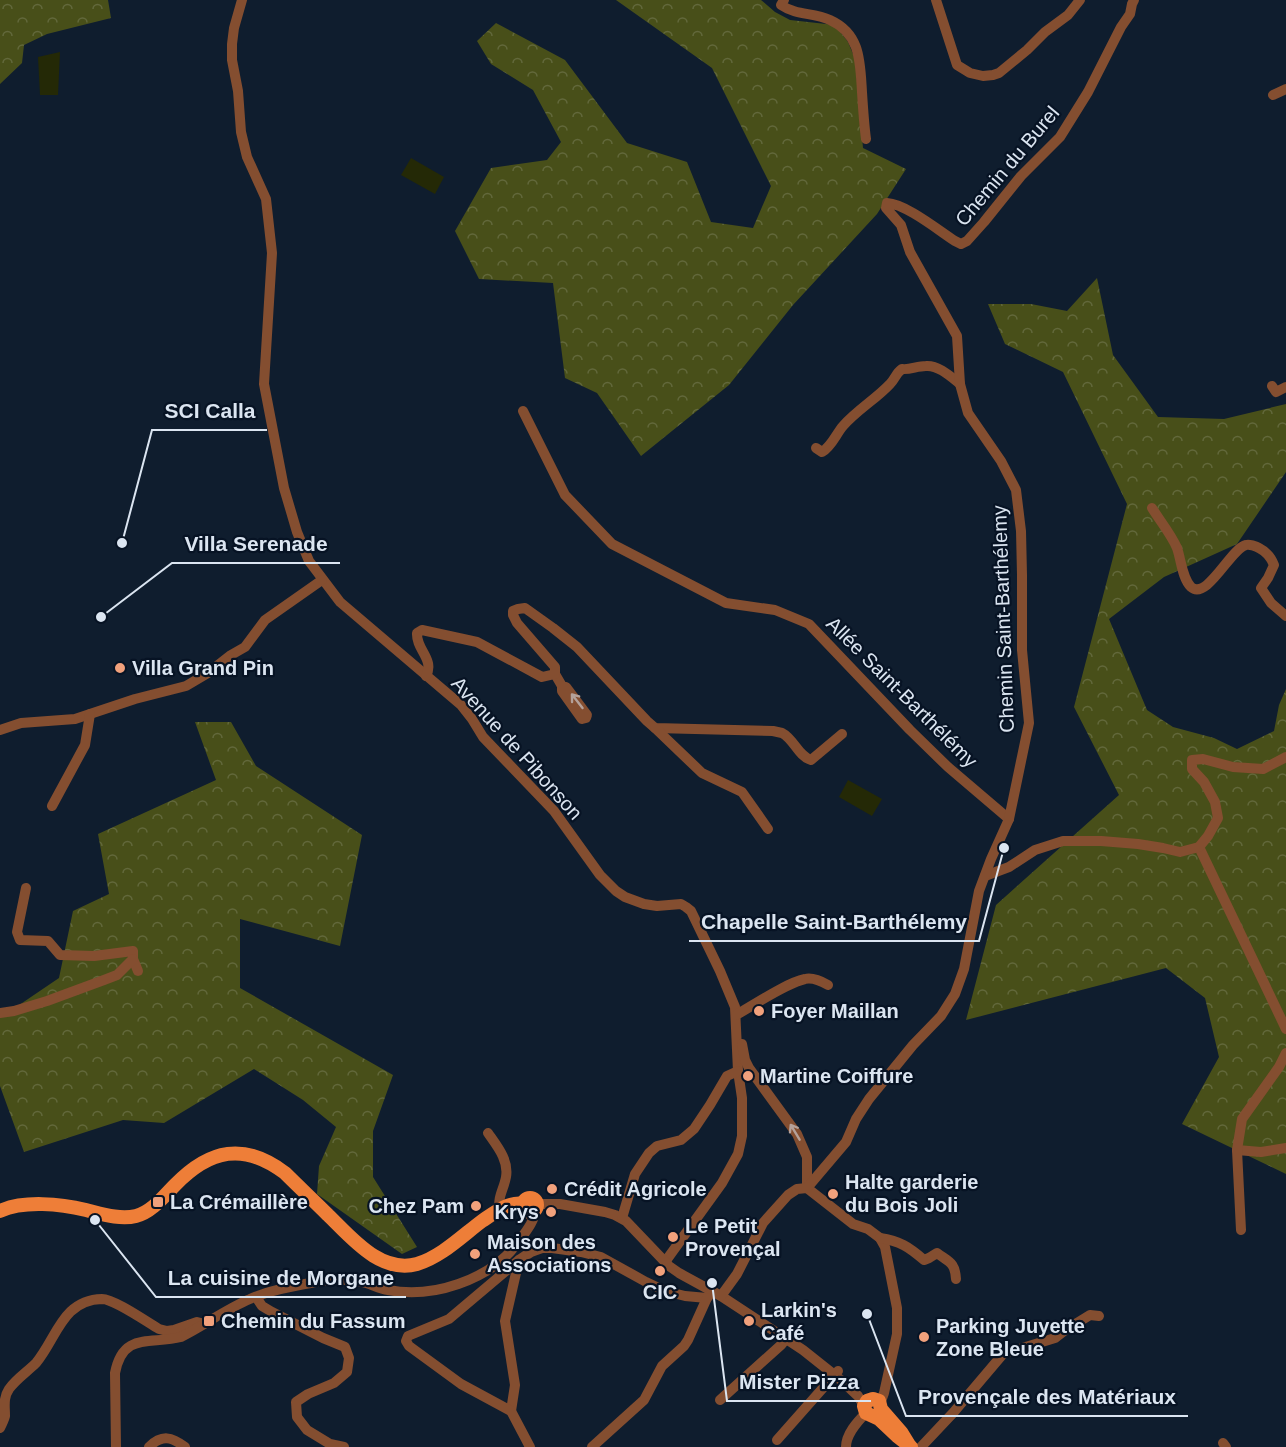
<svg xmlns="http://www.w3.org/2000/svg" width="1286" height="1447" font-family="Helvetica,sans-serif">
  <defs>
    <pattern id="forest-crowns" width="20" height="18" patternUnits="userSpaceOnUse" patternTransform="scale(1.5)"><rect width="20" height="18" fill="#484f19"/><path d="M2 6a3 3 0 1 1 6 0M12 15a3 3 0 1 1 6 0" fill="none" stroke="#62683b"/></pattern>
  </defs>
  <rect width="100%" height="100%" fill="#0f1d2e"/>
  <g fill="url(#forest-crowns)">
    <polygon points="0,0 108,0 111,18 47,34 24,45 22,63 0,84"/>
    <polygon points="616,0 761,0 775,12 790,20 835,25 848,42 855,59 863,148 906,169 877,214 793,305 729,385 641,456 597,393 565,378 553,283 479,279 455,231 491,168 547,160 561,142 533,90 491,64 477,41 496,23 565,60 627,143 687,162 711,222 753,228 771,186 712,68"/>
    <polygon points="1097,278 1113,355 1158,417 1224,419 1286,404 1286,472 1237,544 1164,577 1109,619 1147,710 1173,727 1214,738 1237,749 1274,731 1279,705 1286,689 1286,1174 1182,1124 1219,1057 1205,998 1166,968 966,1020 996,905 1119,795 1074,707 1127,504 1063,372 1005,344 988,304 1031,304 1067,311"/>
    <polygon points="195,722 231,722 256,766 362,835 340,946 240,919 240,988 393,1075 373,1131 373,1177 417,1247 402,1254 317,1194 319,1166 336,1127 303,1100 254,1069 164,1123 123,1120 24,1152 0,1086 0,1018 59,978 73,911 109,894 98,834 216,780"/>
  </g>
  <g fill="#242906">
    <polygon points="60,52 58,95 40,95 38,57"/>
    <polygon points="411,158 444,177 435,194 401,175"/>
    <polygon points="848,780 882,799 872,816 839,797"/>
  </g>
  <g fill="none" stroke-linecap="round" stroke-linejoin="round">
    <g stroke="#844e30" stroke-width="10">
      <polyline points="242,0 234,28 232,44 232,60 238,91 241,132 247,157 266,199 272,253 264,384 284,488 297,532 309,561 340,602 461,705 472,719 483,737 554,811 600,875 616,891 625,897 644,904 657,906 681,904 686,907 691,911 720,971 735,1007 738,1071 742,1098 742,1136 738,1154 722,1183 665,1262"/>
      <path d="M784,0L781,5C797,16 813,12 830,20C861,34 860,62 862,92C863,108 864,124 866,139"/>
      <polyline points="936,0 957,65 970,73 983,76 993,75 999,73 1027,50 1045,32 1068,15 1080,0"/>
      <polyline points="1273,95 1286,89"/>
      <polyline points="1272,386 1276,392 1286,387"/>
      <polyline points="523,411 565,495 612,544 726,603 775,610 809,624 910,730 948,767 1009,819"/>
      <path d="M816,448L822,452C832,446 836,434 843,426C857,410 876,399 890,384C895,379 896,373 902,369C910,370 917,366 926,366C938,365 950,376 960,384"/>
      <path d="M1152,508C1160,521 1171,534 1177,548C1181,559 1182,578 1191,587C1207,601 1231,548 1246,545C1249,544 1256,546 1259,548C1267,552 1271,557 1274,565L1268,578L1261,588L1271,603L1286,616"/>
      <polyline points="555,674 562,686 562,691 582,719 586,718 587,715 566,687 562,686"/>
      <path d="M426,676C435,659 416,650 417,633L422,630L477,642L542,677L555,674V667L517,623L513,615V611L518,609L525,608L553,628L577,647L647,721L655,728L773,731C773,731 782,733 782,733C794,739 798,756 811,760L842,734"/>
      <polyline points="655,728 702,773 742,792 768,829"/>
      <polyline points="0,730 21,723 75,719 135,699 186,686 208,673 231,655 245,647 265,620 322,580"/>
      <polyline points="52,806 85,745 90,714"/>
      <polyline points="1199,847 1286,1029"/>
      <polyline points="985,876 1009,867 1035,850 1063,841 1101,841 1138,844 1163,848 1180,852 1199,847 1208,836 1218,818 1215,802 1204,782 1192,769 1192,760 1203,759 1233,767 1263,769 1286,757"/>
      <polyline points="26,888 17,932 20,940 48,941 60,955 94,956 133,951 133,959 138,971"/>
      <polyline points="0,1013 14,1011 47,1001 104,980 117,975 133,959"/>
      <path d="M736,1015C754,1005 786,983 805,979C813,977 821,981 828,985"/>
      <polyline points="742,1044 745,1060 749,1068 797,1134 807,1157 807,1188 853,1224 868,1229 880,1238 885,1247 897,1308 897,1334 884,1393 880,1404"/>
      <path d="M488,1133C497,1146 509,1160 506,1177C504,1189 497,1197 500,1210"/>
      <polyline points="1237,1150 1261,1152 1286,1148"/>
      <polyline points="537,1204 560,1204 605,1212 615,1215 626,1221 669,1266 679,1273 721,1296 803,1350 842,1381 858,1396 864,1406"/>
      <polyline points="622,1218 635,1174 649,1153 657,1146 681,1140 694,1129 710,1105 727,1076 738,1071"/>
      <polyline points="1241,1230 1237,1150 1242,1119 1279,1067 1286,1053"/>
      <path d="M880,1238C900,1241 909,1247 924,1260L929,1258L937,1253C949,1262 955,1262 956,1279"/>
      <path d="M721,1296L737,1274L763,1223L788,1195L797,1189L807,1188L846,1142L856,1119L869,1099L913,1045L941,1016L955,994L964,969L979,891L991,859L1009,819L1029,723L1022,650V575L1021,531L1016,490L1001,461L968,413L960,384L957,336L910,252L901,225L886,208L887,203C906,204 938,230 955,241L961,244L967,241L984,222L1021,176L1060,137L1088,92L1121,27L1130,14L1132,4L1134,0"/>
      <polyline points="256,1297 262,1306 272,1312 323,1338 345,1347 349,1358 347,1372 334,1383 308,1394 296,1402 297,1417 307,1430 330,1444 344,1447"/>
      <polyline points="720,1400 781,1345 786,1339"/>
      <polyline points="511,1411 515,1385 505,1321 519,1260"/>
      <path d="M0,1428C2,1424 4,1420 5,1416C5,1406 3,1398 9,1389C16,1379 27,1372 36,1363C57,1338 62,1300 102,1299C114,1299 147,1322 159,1329L167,1331L174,1330L197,1322L201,1323"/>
      <polyline points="777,1440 838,1371"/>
      <polyline points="1223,1443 1226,1447"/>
      <path d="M116,1447L115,1373C123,1331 151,1345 181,1337C205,1325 226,1309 250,1299C270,1290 294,1286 316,1282C333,1279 349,1278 366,1283C373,1285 380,1289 388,1290C432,1299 489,1280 516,1245C523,1235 536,1221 535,1209"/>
      <path d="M149,1447C162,1434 172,1437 185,1447"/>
      <polyline points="530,1447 511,1411 461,1384 409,1346 406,1341 408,1336 449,1319 519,1260 531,1252 542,1248 552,1248 581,1252 601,1257 646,1282 665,1291 685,1296 707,1298 713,1291"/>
      <polyline points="592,1447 644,1400 662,1366 684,1346 688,1340 707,1298"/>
      <path d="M846,1447C846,1434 857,1422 866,1413"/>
      <polyline points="921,1447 953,1413 1003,1354 1055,1338 1064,1331 1090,1315 1099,1316"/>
    </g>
    <g stroke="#ee7e38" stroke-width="14">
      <circle cx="530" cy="1205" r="7"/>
      <path d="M0,1211C24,1200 61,1204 86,1210C102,1214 120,1220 136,1216C152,1212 164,1196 175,1185C210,1149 244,1142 285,1173C299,1187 314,1201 328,1215C351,1237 380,1274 417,1264C441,1257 462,1236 482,1221C494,1213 509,1201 524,1204"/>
      <polyline points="909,1445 901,1432 881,1409 879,1401 873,1399 867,1401 864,1406 866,1413 879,1419 897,1436 911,1447"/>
    </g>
  </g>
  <defs><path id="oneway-shaft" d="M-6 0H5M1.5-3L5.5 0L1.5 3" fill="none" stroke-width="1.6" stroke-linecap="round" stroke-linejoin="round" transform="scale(1.5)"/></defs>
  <g stroke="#b4a19a">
    <use href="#oneway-shaft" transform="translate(577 701) rotate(-128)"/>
    <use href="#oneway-shaft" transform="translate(795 1132) rotate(-121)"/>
  </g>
  <g fill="#f1a17c" stroke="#071324" stroke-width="2">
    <circle cx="120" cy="668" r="6"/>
    <circle cx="759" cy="1011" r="6"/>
    <circle cx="748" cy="1076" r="6"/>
    <circle cx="552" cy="1189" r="6"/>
    <circle cx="833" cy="1194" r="6"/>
    <rect x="152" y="1196" width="12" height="12" rx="3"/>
    <circle cx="476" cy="1206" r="6"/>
    <circle cx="551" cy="1212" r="6"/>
    <circle cx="673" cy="1237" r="6"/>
    <circle cx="475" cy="1254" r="6"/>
    <circle cx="660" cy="1271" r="6"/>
    <rect x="203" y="1315" width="12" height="12" rx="3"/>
    <circle cx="749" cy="1321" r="6"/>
    <circle cx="924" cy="1337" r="6"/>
  </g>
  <g text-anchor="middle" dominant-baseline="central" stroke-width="4.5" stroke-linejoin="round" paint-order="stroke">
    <g font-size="20" fill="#dbe5f1" stroke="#071324">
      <text transform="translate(1007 166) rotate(-50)">Chemin du Burel</text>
      <text transform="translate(1003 619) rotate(-92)">Chemin Saint-Barthélemy</text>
      <text transform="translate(902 692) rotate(45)">Allée Saint-Barthélémy</text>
      <text transform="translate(517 748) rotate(48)">Avenue de Pibonson</text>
    </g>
    <g font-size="20" font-weight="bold" fill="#dbe5f1" stroke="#071324" text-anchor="start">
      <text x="132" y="668">Villa Grand Pin</text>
      <text x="771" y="1011">Foyer Maillan</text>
      <text x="760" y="1076">Martine Coiffure</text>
      <text x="845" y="1182">Halte garderie<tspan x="845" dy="23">du Bois Joli</tspan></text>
      <text x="564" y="1189">Crédit Agricole</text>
      <text x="170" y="1202">La Crémaillère</text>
      <text x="464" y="1206" text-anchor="end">Chez Pam</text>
      <text x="539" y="1212" text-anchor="end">Krys</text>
      <text x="685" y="1226">Le Petit<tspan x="685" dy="23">Provençal</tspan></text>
      <text x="487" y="1242">Maison des<tspan x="487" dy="23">Associations</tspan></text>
      <text x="660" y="1292" text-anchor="middle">CIC</text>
      <text x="761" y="1310">Larkin's<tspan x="761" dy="23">Café</tspan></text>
      <text x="221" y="1321">Chemin du Fassum</text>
      <text x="936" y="1326">Parking Juyette<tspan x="936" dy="23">Zone Bleue</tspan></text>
    </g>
  </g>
  <path fill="none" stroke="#dbe5f1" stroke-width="2" d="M122 543L152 430H267M101 617L172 563H340M1004 848L979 941H689M95 1220L156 1297H406M712 1283L727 1401H871M867 1314L906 1416H1188"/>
  <g fill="#dbe5f1" stroke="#071324" stroke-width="2">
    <circle cx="122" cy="543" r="6"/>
    <circle cx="101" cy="617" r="6"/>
    <circle cx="1004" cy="848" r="6"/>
    <circle cx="95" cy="1220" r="6"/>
    <circle cx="712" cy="1283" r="6"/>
    <circle cx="867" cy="1314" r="6"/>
  </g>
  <g font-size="21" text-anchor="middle" font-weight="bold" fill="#dbe5f1" stroke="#071324" stroke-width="4.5" stroke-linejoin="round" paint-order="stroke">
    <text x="210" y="418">SCI Calla</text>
    <text x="256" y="551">Villa Serenade</text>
    <text x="834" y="929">Chapelle Saint-Barthélemy</text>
    <text x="281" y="1285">La cuisine de Morgane</text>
    <text x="799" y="1389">Mister Pizza</text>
    <text x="1047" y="1404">Provençale des Matériaux</text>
  </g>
</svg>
